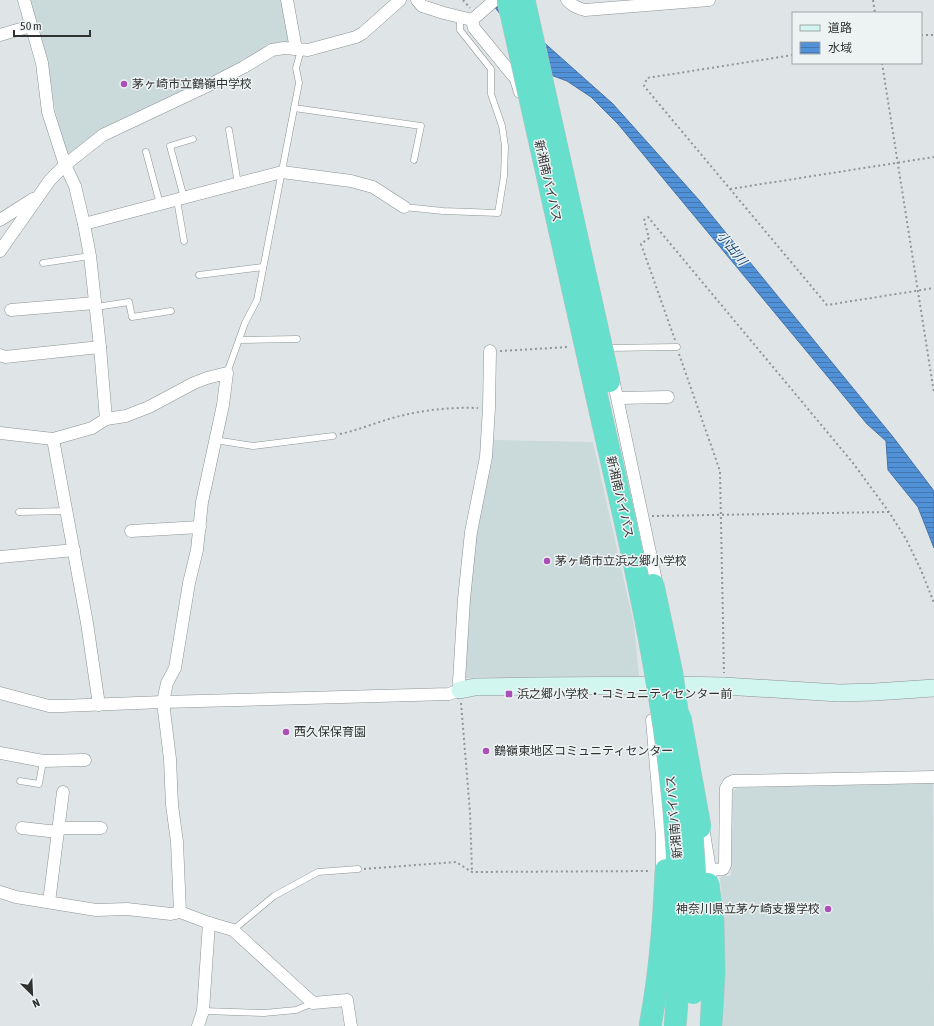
<svg xmlns="http://www.w3.org/2000/svg" width="934" height="1026" font-family="'Asap Condensed','Noto Sans JP',sans-serif">
  <defs>
    <pattern id="water-rules" width="6" height="5" patternUnits="userSpaceOnUse"><rect width="6" height="5" fill="#5191d7"/><path d="M0 2.5h6" fill="none" stroke="#4477af"/></pattern>
  </defs>
  <rect width="100%" height="100%" fill="#dfe5e6"/>
  <g fill="#cad9da">
    <polygon points="27,0 285,0 292,42 70,157 67,156"/>
    <polygon points="494,440 593,442 634,625 639,676 464,678 472,571 477,529 491,463"/>
    <polygon points="933,783 934,1026 723,1026 725,939 720,878 723,876 731,876 733,791 737,788"/>
  </g>
  <polygon fill="url(#water-rules)" stroke="#4774a6" points="489,0 509,0 540,39 613,104 699,200 893,437 934,491 934,548 918,507 888,470 886,441 867,424 618,124 591,97 567,81 548,74"/>
  <g fill="none" stroke-linecap="round" stroke-linejoin="round">
    <defs>
      <g id="lane">
        <polyline points="294,108 421,126 414,160"/>
        <polyline points="229,130 238,184"/>
        <polyline points="146,152 160,204"/>
        <polyline points="184,198 170,146 193,139"/>
        <polyline points="177,200 184,241"/>
        <polyline points="404,207 443,211 498,213 504,176 505,146 502,126 491,94 491,69 460,30 460,17"/>
        <polyline points="43,263 90,256"/>
        <polyline points="199,275 263,267"/>
        <polyline points="96,307 129,302 132,317 171,311"/>
        <polyline points="239,340 297,339"/>
        <polyline points="606,348 677,347"/>
        <polyline points="227,373 245,323 257,300 299,83 296,68 301,50"/>
        <polyline points="215,440 253,446 333,436"/>
        <polyline points="19,512 67,511"/>
        <polyline points="20,781 39,784 43,761"/>
        <polyline points="233,930 274,896 318,872 358,869"/>
        <polyline points="203,1011 264,1013 296,1010 313,1003"/>
      </g>
      <g id="street">
        <polyline points="24,0 42,63 48,112 65,165 75,186 84,224 90,256 100,347 106,419"/>
        <polyline points="287,0 296,49"/>
        <polyline points="417,0 422,6 444,13 472,20"/>
        <polyline points="495,0 472,20 474,28 516,79 520,92"/>
        <path d="M567,0C573,6 577,8 585,10L709,0"/>
        <polyline points="0,35 31,26"/>
        <polyline points="0,220 33,199"/>
        <polyline points="84,224 282,172 351,181 373,187 404,207"/>
        <polyline points="0,251 50,180 65,165 103,135 209,85 244,67 272,50 284,48 308,50 356,37 363,33 400,0"/>
        <polyline points="11,310 95,303"/>
        <polyline points="0,355 5,357 100,347"/>
        <polyline points="612,374 658,590"/>
        <polyline points="618,398 668,397"/>
        <polyline points="0,433 53,439 92,428 106,419 126,416 149,407 194,383 207,378 227,373 223,405 202,502 197,550 189,583 175,668 167,683 163,702 170,759 172,805 177,842 180,912"/>
        <polyline points="53,439 87,623 99,705"/>
        <polyline points="131,531 200,527"/>
        <polyline points="0,557 74,550"/>
        <polyline points="0,693 49,706 61,706 163,702 449,694 460,690 459,681 464,599 471,532 486,457 489,408 490,351"/>
        <polyline points="652,720 662,837 662,875"/>
        <polyline points="0,753 43,761 85,760"/>
        <polyline points="702,821 710,870 711,890"/>
        <polyline points="22,828 58,832"/>
        <polyline points="58,828 101,828"/>
        <polyline points="710,870 723,869 725,865 726,788 729,783 733,781 934,777"/>
        <polyline points="0,892 16,897 96,910 127,909 171,914 180,912 209,923 233,930 313,1003 347,1000 351,1026"/>
        <polyline points="49,902 63,792"/>
        <polyline points="198,1026 203,1011 209,923"/>
      </g>
      <polyline id="secondary" points="460,690 475,687 533,686 678,685 724,686 839,693 875,692 934,688"/>
    </defs>
    <use href="#lane" stroke="#8d9293" stroke-width="7"/>
    <use href="#street" stroke="#8d9293" stroke-width="13"/>
    <use href="#secondary" stroke="#8d9293" stroke-width="18"/>
    <g stroke="#919595" stroke-width="2" stroke-dasharray="2 3" stroke-linecap="butt">
      <polyline points="463,0 470,8"/>
      <polyline points="873,0 875,13"/>
      <polyline points="921,35 934,35"/>
      <polyline points="793,55 647,78 644,86 827,305 934,288"/>
      <polyline points="882,63 934,393"/>
      <polyline points="730,189 934,157"/>
      <polyline points="675,340 641,244 649,238 644,220 648,217 853,463 889,512 906,539 921,570 934,603"/>
      <polyline points="500,351 569,347"/>
      <polyline points="679,354 720,471 724,673"/>
      <path d="M340,434C359,430 377,422 396,417C423,410 450,407 478,408"/>
      <polyline points="652,516 889,512"/>
      <polyline points="461,703 470,812 472,872"/>
      <polyline points="364,869 456,862 472,872 651,871"/>
    </g>
    <use href="#lane" stroke="#fff" stroke-width="6"/>
    <use href="#street" stroke="#fff" stroke-width="12"/>
    <use href="#secondary" stroke="#d1f6f0" stroke-width="17"/>
    <defs>
      <g id="highway-bridge">
        <path d="M508,0C539,138 569,276 601,415C647,616 695,818 675,1026"/>
        <polyline points="524,0 609,381"/>
        <polyline points="653,585 672,674 680,732"/>
        <polyline points="680,717 700,827"/>
        <path d="M690,812C696,873 698,932 693,993"/>
        <polyline points="708,884 713,921 714,973 711,1026"/>
        <path d="M650,1026C660,975 664,922 666,870"/>
      </g>
    </defs>
    <use href="#highway-bridge" stroke="#c1c2c2" stroke-width="23" stroke-linecap="butt"/>
    <use href="#highway-bridge" stroke="#66e0cd" stroke-width="22"/>
  </g>
  <g fill="#ac4eb7" stroke="#edf2f3" stroke-width="1.5">
    <circle cx="124" cy="84" r="4"/>
    <circle cx="547" cy="561" r="4"/>
    <rect x="505" y="690" width="8" height="8" rx="2"/>
    <circle cx="286" cy="732" r="4"/>
    <circle cx="486" cy="751" r="4"/>
    <circle cx="828" cy="909" r="4"/>
  </g>
  <g text-anchor="middle" dominant-baseline="central" stroke-width="3" stroke-linejoin="round" paint-order="stroke">
    <g font-size="12" fill="#303232" stroke="#edf2f3" text-anchor="start">
      <text x="132" y="84">茅ヶ崎市立鶴嶺中学校</text>
      <text x="555" y="561">茅ヶ崎市立浜之郷小学校</text>
      <text x="517" y="694">浜之郷小学校・コミュニティセンター前</text>
      <text x="294" y="732">西久保保育園</text>
      <text x="494" y="751">鶴嶺東地区コミュニティセンター</text>
      <text x="820" y="909" text-anchor="end">神奈川県立茅ケ崎支援学校</text>
    </g>
    <g font-size="12" fill="#303232" stroke="#edf2f3">
      <text transform="translate(548 181) rotate(77)">新湘南バイパス</text>
      <text transform="translate(620 497) rotate(77)">新湘南バイパス</text>
      <text transform="translate(674 817) rotate(-95)">新湘南バイパス</text>
    </g>
    <g font-size="13" font-style="italic" fill="#164371" stroke="#edf2f3">
      <text transform="translate(732 248) rotate(51)">小出川</text>
    </g>
  </g>
  <rect x="792" y="12" width="130" height="52" fill="#edf2f3" stroke="#a1a5a6"/>
  <rect x="800" y="25" width="20" height="6" fill="#d1f6f0" stroke="#a1a5a6"/>
  <text x="828" y="32" font-size="12" fill="#303232">道路</text>
  <rect x="800" y="42" width="20" height="12" fill="url(#water-rules)" stroke="#a1a5a6"/>
  <text x="828" y="52" font-size="12" fill="#303232">水域</text>
  <g transform="translate(32 994) rotate(156)" stroke="#edf2f3" stroke-width="3" paint-order="stroke">
  <path d="M0-3L7 15L0 10L-7 15Z" fill="#303232"/>
  <text y="-6" font-size="11" font-weight="bold" text-anchor="middle" fill="#303232">N</text>
  </g>
  <path d="M14 30v6h76v-6" fill="none" stroke="#303232" stroke-width="2"/>
  <text x="20" y="30" font-size="12" fill="#303232" stroke="#edf2f3" stroke-width="3" paint-order="stroke">50 m</text>
</svg>
